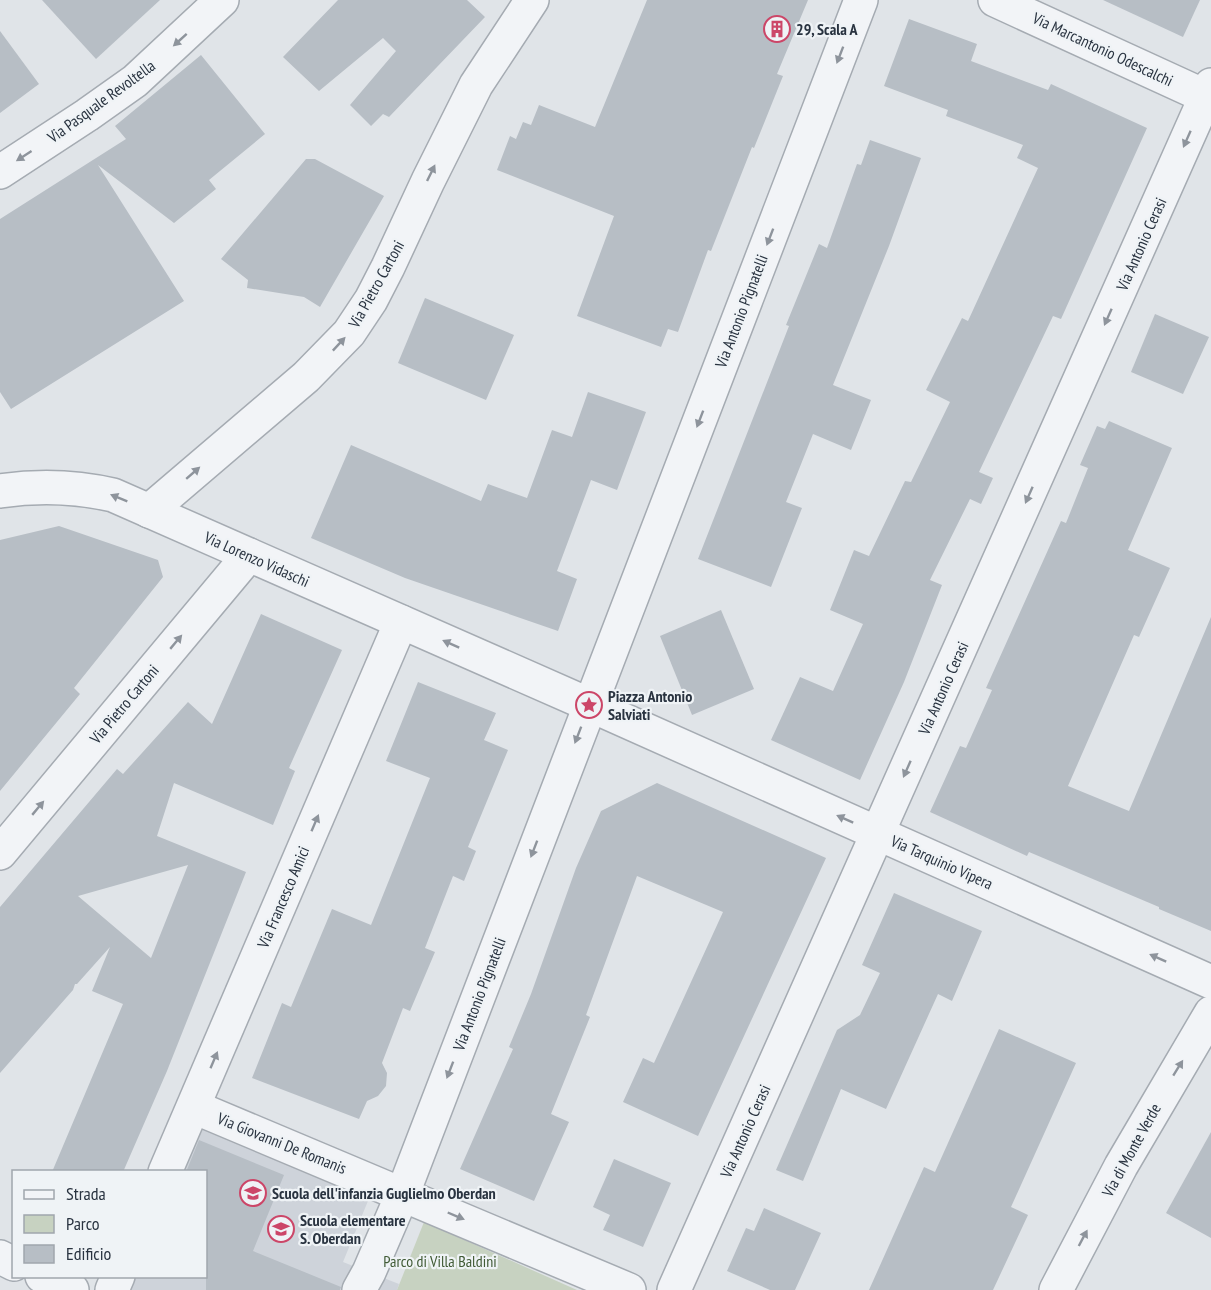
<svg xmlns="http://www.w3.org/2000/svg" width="1211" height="1290" font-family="'PT Sans Narrow',sans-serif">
  <rect width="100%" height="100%" fill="#e0e4e8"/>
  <polygon fill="#ced3da" points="198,1125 370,1196 343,1262 399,1284 397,1290 130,1290 136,1277 206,1276 206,1172 179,1171"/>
  <polygon fill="#c7d2c1" points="424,1222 577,1290 397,1290"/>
  <g fill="#b7bec5" fill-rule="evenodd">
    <polygon points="42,0 160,0 96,59"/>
    <polygon points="338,0 467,0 485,17 389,117 383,114 371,126 350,105 396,51 383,38 319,91 283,57"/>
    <polygon points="647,0 808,0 777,74 783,76 754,148 752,147 711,251 708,250 678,332 668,329 661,347 577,316 614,216 497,170 510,136 516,139 523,122 531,125 539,105 595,127"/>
    <polygon points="1103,0 1200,0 1183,37"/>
    <polygon points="909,19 977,44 971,61 1048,90 1051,84 1147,128 1061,319 1053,316 979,472 993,478 981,504 970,499 930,580 942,585 904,682 860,780 771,740 800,677 833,691 863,624 830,610 854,550 869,556 905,481 911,482 950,402 926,390 962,318 968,321 1038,168 1017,158 1023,145 946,116 948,110 884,86"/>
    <polygon points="0,31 39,84 0,113"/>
    <polygon points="201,55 265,134 209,180 216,189 174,223 98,165 184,301 11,409 0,392 0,219 126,139 115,126"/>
    <polygon points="870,140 921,158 889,246 833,385 871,400 851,450 813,434 786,502 802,508 771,587 698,559 789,326 786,325 819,244 827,248 857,164 861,165"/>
    <polygon points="306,159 315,159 384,196 320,307 304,297 247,288 248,280 221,259"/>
    <polygon points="425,298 514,335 486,400 398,363"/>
    <polygon points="1155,314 1209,337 1183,394 1131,372"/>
    <polygon points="588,392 646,412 617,490 591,480 557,571 577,579 558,631 405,578 311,538 351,445 481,501 488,484 527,498 552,430 572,437"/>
    <polygon points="1109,421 1172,448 1128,550 1170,568 1139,637 1134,635 1068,786 1129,811 1211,617 1211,931 1159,909 1159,907 1029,852 1027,856 930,812 960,746 966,748 992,690 986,688 1061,521 1066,523 1088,468 1080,465 1097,426 1105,429"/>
    <polygon points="59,526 158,560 163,577 74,688 80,694 0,791 0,540"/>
    <polygon points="721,610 754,689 692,715 660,636"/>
    <path d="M261,614L342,650L289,768L295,771L273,825L174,783L157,836L246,872L167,1071L123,1172H52L123,1004L92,991L110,947L77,984H75L73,990L0,1073V907L117,769L123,774L188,702L212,724ZM188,865L151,958L78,896Z"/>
    <polygon points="418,682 496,713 484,740 508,750 468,847 476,851 464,881 453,876 425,948 435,952 410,1011 403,1008 382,1063 387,1073 386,1086 378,1096 367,1101 359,1119 252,1078 282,1003 291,1007 332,909 371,925 430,778 386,761"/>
    <polygon points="657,783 826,858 698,1136 623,1102 643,1058 654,1063 723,912 637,876 586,1015 590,1017 551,1114 569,1122 534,1201 460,1169 513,1049 509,1047 531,994 576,868 601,811"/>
    <polygon points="894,893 982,931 952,1001 938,994 886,1109 841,1089 803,1181 776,1170 837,1030 860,1015 880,973 862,965"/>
    <polygon points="999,1029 1076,1063 1011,1207 1028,1215 993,1290 869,1290 924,1167 935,1172"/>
    <polygon points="1211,1132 1211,1238 1166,1213"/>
    <polygon points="199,1140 284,1175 253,1251 341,1287 340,1290 206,1290 206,1172 186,1172"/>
    <polygon points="614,1159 671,1183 643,1247 603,1230 610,1215 593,1207"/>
    <polygon points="764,1208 821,1233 795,1290 770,1290 727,1271 746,1228 754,1231"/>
  </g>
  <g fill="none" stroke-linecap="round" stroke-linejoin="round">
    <defs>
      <g id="minor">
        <polyline points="995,0 1211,99"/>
        <polyline points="0,172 87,115 135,81 222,0"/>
        <path d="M0,491C39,485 74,486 113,495L590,705L1211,982"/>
        <polyline points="149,511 306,377 349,333 371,300 388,267 428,181 476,85 532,0"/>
        <polyline points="0,853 249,555"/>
        <polyline points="194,1107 629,1290"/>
        <polyline points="165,1172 401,622"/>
        <polyline points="0,1257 14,1264"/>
        <polyline points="42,1276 72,1290"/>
        <polyline points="112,1290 118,1276"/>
        <polyline points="359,1290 369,1272 403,1193 861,0"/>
        <polyline points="674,1290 1211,85"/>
        <polyline points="1056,1290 1121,1166 1211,1013"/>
      </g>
    </defs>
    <use href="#minor" stroke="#a5abb2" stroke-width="36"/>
    <use href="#minor" stroke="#f2f4f7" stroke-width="33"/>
  </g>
  <defs><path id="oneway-solid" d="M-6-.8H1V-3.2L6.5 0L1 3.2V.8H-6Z" transform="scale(1.5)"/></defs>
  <g fill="#8e949c">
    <use href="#oneway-solid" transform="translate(180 40) rotate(138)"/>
    <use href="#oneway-solid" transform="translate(840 55) rotate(111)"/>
    <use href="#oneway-solid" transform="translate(1187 139) rotate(114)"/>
    <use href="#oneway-solid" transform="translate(24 156) rotate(147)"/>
    <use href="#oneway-solid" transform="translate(431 173) rotate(-64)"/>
    <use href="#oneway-solid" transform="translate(770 237) rotate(111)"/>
    <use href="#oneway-solid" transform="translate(1108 317) rotate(114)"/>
    <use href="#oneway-solid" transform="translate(339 344) rotate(-47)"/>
    <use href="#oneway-solid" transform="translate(700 419) rotate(111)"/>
    <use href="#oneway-solid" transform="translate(193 473) rotate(-41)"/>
    <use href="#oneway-solid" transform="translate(1029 495) rotate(114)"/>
    <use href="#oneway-solid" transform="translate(119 498) rotate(-158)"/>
    <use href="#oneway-solid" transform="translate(176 642) rotate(-50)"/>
    <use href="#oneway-solid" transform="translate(451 644) rotate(-156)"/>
    <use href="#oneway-solid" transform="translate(578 735) rotate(111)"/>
    <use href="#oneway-solid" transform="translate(907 769) rotate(114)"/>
    <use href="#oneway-solid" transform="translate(38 808) rotate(-50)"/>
    <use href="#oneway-solid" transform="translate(845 819) rotate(-156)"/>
    <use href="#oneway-solid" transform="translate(315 823) rotate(-67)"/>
    <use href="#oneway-solid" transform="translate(534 849) rotate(111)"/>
    <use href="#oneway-solid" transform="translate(1158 958) rotate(-156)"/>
    <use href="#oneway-solid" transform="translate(214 1060) rotate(-67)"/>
    <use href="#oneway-solid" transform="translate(1178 1068) rotate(-58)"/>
    <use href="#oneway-solid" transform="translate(450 1070) rotate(111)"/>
    <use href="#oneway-solid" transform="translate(456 1216) rotate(23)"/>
    <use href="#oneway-solid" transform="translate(1083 1238) rotate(-62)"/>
  </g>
  <defs>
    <symbol id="building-ring" viewBox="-11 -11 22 22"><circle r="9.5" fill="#eff3f6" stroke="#cc4668" stroke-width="1.5"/><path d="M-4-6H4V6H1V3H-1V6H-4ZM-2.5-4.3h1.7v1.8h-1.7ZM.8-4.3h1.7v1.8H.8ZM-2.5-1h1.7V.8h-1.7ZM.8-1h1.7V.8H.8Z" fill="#cc4668"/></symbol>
    <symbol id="sight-ring" viewBox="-11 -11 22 22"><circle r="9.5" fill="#eff3f6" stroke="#cc4668" stroke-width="1.5"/><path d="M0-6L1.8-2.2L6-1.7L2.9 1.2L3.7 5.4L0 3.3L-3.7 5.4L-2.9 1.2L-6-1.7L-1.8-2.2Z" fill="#cc4668"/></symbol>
    <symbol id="school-ring" viewBox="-11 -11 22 22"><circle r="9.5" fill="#eff3f6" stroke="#cc4668" stroke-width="1.5"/><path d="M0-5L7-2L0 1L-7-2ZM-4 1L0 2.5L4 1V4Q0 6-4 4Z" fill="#cc4668"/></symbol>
  </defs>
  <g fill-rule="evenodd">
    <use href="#building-ring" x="762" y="14" width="30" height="30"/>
    <use href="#sight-ring" x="574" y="690" width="30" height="30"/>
    <use href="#school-ring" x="238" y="1178" width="30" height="30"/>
    <use href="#school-ring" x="266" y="1214" width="30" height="30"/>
  </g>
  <g text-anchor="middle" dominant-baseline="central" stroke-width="4.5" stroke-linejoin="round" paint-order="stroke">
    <g font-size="16" font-weight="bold" fill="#293340" stroke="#eff3f6" text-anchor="start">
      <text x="796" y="29">29, Scala A</text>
      <text x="608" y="696">Piazza Antonio<tspan x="608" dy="18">Salviati</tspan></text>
      <text x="272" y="1193">Scuola dell'infanzia Guglielmo Oberdan</text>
      <text x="300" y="1220">Scuola elementare<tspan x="300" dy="18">S. Oberdan</tspan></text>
    </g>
    <g font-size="16" fill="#293340" stroke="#eff3f6">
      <text transform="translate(1103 49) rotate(25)">Via Marcantonio Odescalchi</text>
      <text transform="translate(101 101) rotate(-36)">Via Pasquale Revoltella</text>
      <text transform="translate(1141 244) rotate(-66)">Via Antonio Cerasi</text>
      <text transform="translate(376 284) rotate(-61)">Via Pietro Cartoni</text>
      <text transform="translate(741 311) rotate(-69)">Via Antonio Pignatelli</text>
      <text transform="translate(257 559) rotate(24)">Via Lorenzo Vidaschi</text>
      <text transform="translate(943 688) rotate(-66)">Via Antonio Cerasi</text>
      <text transform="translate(124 704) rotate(-50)">Via Pietro Cartoni</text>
      <text transform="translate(942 862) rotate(24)">Via Tarquinio Vipera</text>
      <text transform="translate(283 897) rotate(-67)">Via Francesco Amici</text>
      <text transform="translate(479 994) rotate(-69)">Via Antonio Pignatelli</text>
      <text transform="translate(745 1131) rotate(-66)">Via Antonio Cerasi</text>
      <text transform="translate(282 1143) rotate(22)">Via Giovanni De Romanis</text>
      <text transform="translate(1131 1150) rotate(-61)">Via di Monte Verde</text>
    </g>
    <g font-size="16" fill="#415b36" stroke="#eff3f6">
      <text x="440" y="1261">Parco di Villa Baldini</text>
    </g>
  </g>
  <rect x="12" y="1170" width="195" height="108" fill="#eff3f6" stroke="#a0a6ad" stroke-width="1.5"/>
  <rect x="24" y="1190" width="30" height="9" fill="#f2f4f7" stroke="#a0a6ad" stroke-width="1.5"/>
  <text x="66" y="1200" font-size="18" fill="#293340">Strada</text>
  <rect x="24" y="1215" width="30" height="18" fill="#c7d2c1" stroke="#a0a6ad" stroke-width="1.5"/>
  <text x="66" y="1230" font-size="18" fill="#293340">Parco</text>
  <rect x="24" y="1245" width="30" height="18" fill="#b7bec5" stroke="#a0a6ad" stroke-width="1.5"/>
  <text x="66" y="1260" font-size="18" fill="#293340">Edificio</text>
</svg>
